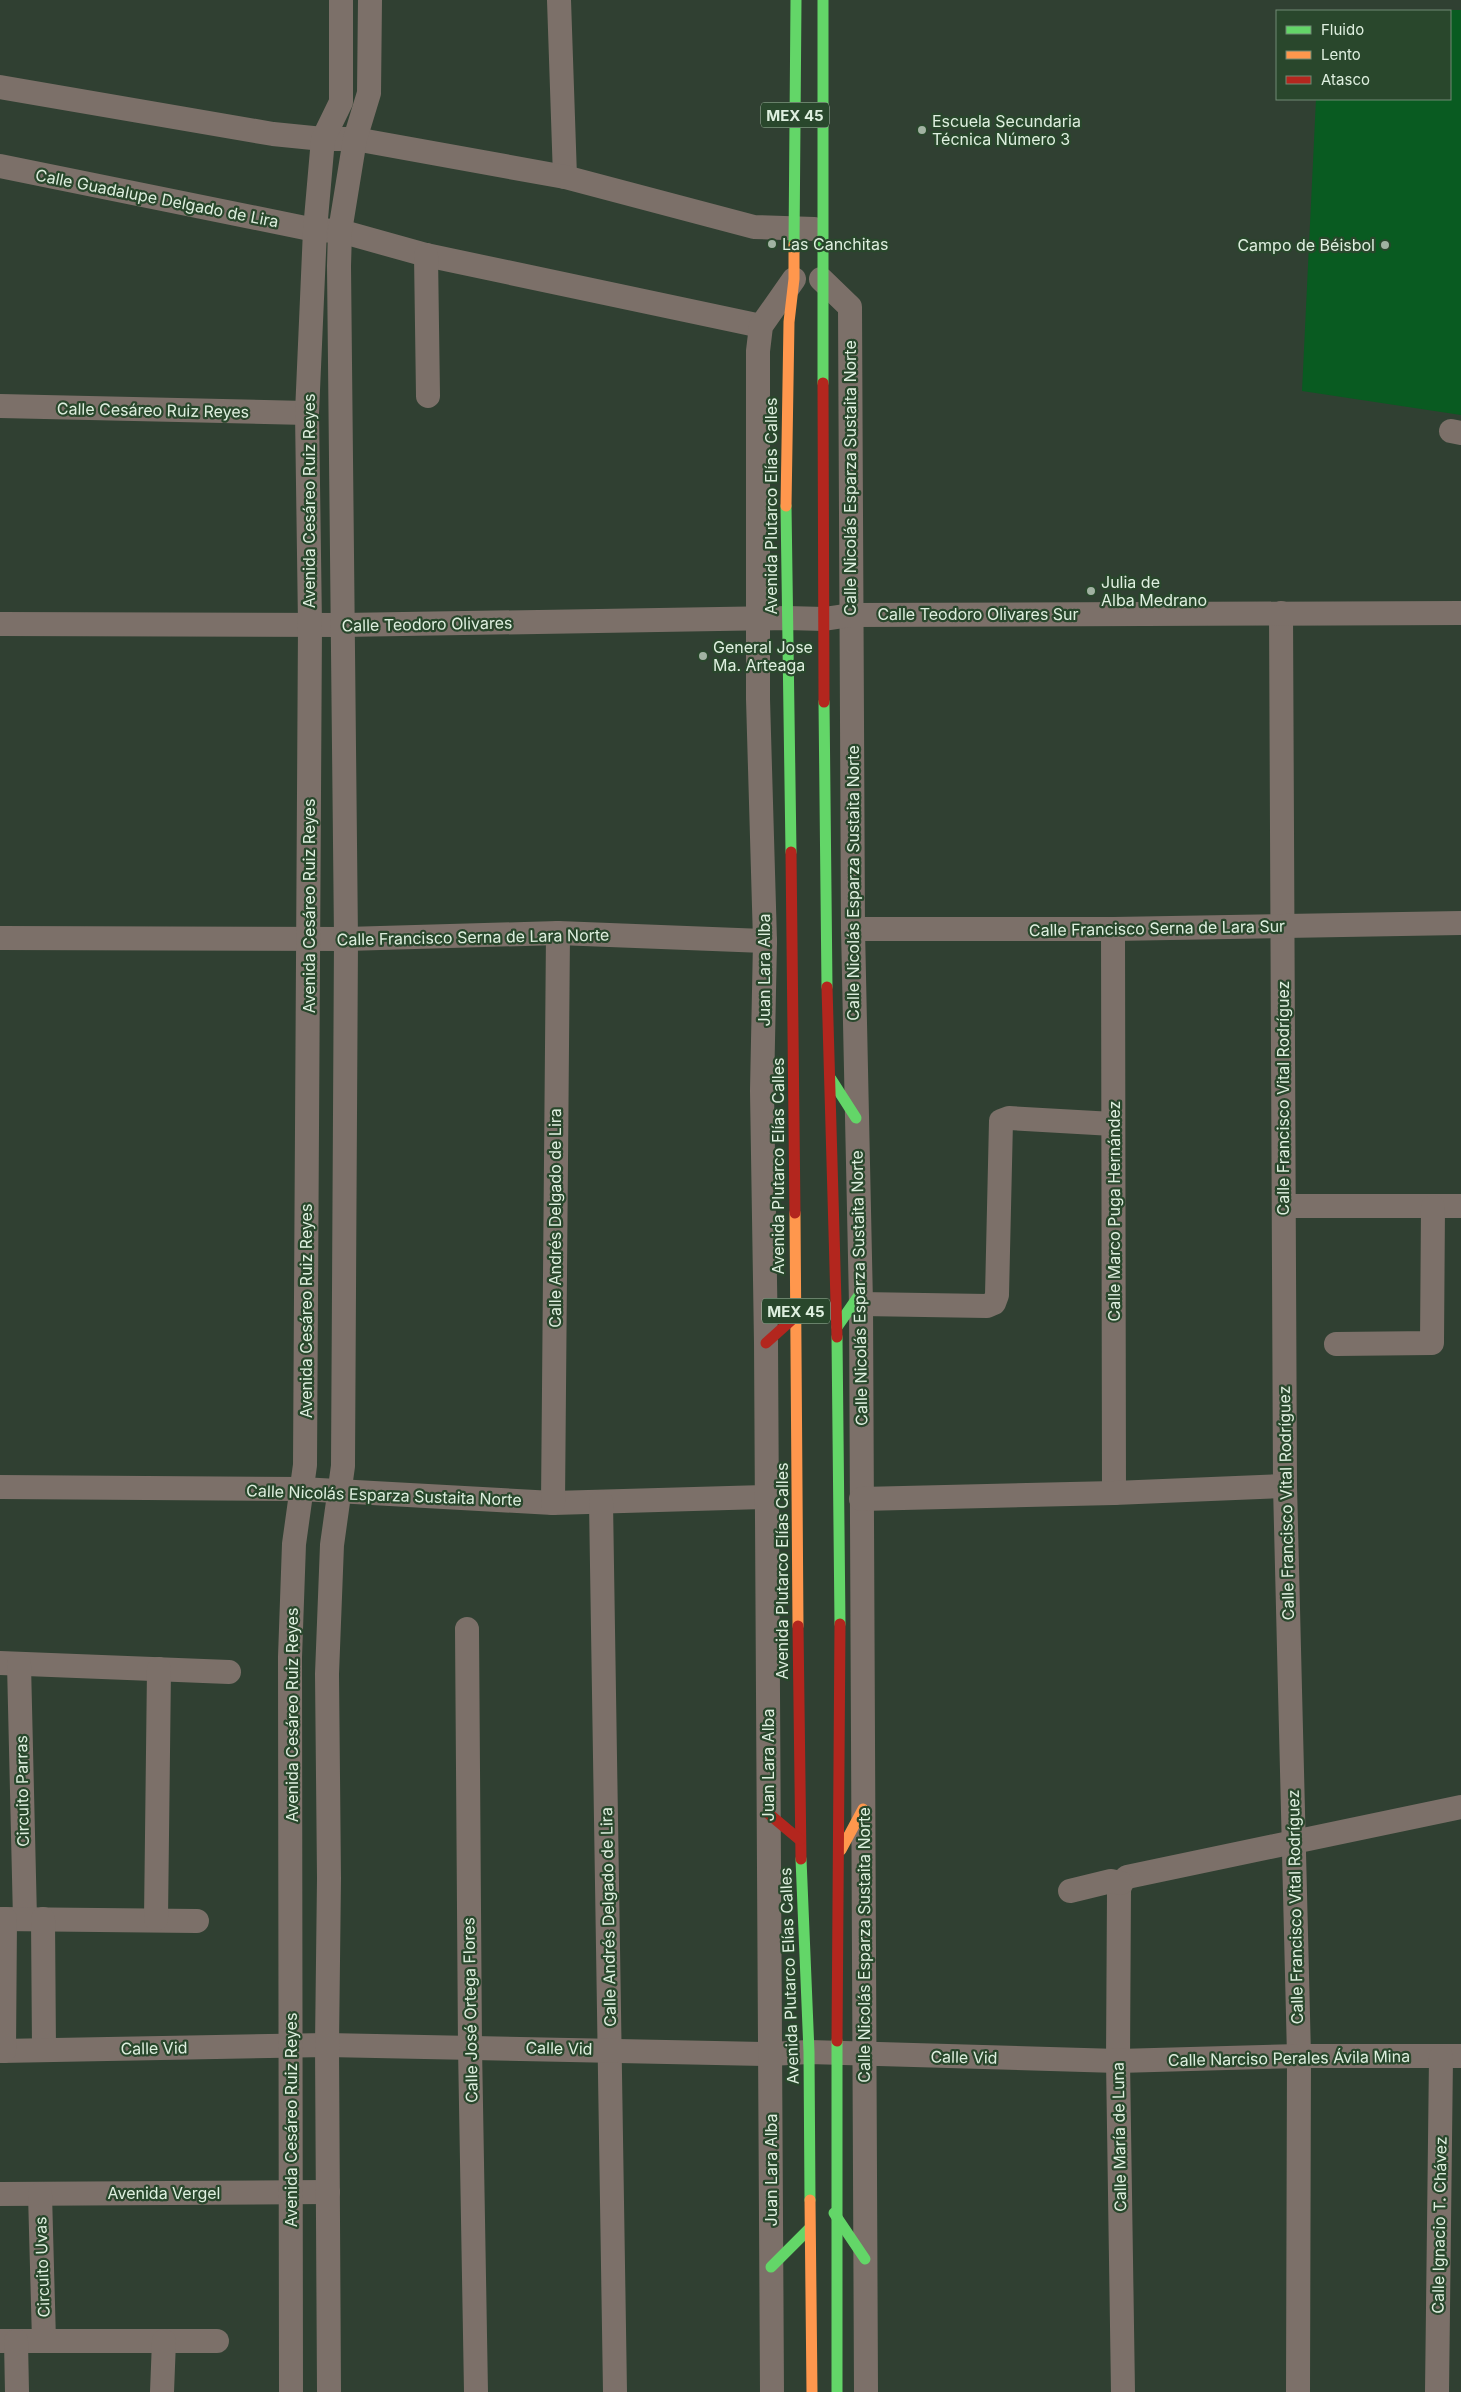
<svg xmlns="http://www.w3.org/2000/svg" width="1461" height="2392" font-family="Inter,sans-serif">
  <rect width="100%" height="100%" fill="#304032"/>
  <polygon fill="#095b21" points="1386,10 1461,10 1461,415 1302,391 1316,99 1450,99 1450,11 1385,11"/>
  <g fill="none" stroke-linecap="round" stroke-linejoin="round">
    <g stroke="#7c7069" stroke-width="24">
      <polyline points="559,0 565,177"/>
      <polyline points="0,87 273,134 323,139 355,139 565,177 754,227 814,229"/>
      <polyline points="0,166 315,230 340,231 426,255 761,326"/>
      <polyline points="426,255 428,396"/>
      <polyline points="821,279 850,307 853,929 861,1304 866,2392"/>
      <polyline points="0,406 307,413"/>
      <polyline points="1451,431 1461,433"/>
      <polyline points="1281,613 1285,1486 1299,2056 1298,2392"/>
      <polyline points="0,624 342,625 787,618 824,619 851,615 1461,613"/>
      <polyline points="853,929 1113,929 1461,923"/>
      <polyline points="1113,929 1114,1493"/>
      <polyline points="0,938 346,939 558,933 765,941"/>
      <polyline points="1284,1206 1461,1206"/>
      <polyline points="861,1304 987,1306 994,1303 997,1295 1001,1121 1009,1118 1113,1124"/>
      <polyline points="1336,1344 1432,1343 1433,1207"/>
      <polyline points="0,1487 301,1489 553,1503 767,1497"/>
      <polyline points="861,1499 1114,1493 1285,1486"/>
      <polyline points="601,1502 615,2392"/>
      <polyline points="553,1503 558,933"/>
      <polyline points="467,1629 470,2047 476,2392"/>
      <polyline points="0,1663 229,1672"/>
      <polyline points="19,1664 25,1919"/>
      <polyline points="1121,1883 1119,1890 1118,2061 1123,2392"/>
      <polyline points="1121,1883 1127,1877 1461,1807"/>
      <polyline points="1070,1891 1111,1881 1121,1883"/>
      <polyline points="0,1919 197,1921"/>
      <polyline points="43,1919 44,2050"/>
      <polyline points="156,1919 159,1669"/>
      <polyline points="0,2051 327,2045 770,2054 809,2052 1118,2061 1299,2056 1461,2056"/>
      <polyline points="4,2051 5,1919"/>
      <polyline points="0,2194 328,2192"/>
      <polyline points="40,2194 44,2341"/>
      <polyline points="0,2341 217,2341"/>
      <polyline points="16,2341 17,2392"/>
      <polyline points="162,2392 164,2341"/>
      <polyline points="291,2392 290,1657 294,1544 305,1465 310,625 307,413 315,230 323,139 341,102 341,0"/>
      <polyline points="329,2392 327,2045 329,1878 327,1674 332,1545 343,1466 346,939 339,266 340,231 355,139 369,93 370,0"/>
      <polyline points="772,2392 766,1343 762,1091 765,941 758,699 758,351 761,326 794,279"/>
      <polyline points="1437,2392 1441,2057"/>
    </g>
    <g stroke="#63d668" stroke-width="11">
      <polyline points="794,245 796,0"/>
      <polyline points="823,383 823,0"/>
      <polyline points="786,506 791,852"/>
      <polyline points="824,702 827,987"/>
      <polyline points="831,1079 856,1118"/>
      <polyline points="837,1327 860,1294"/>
      <polyline points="837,1337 840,1624"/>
      <polyline points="801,1859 809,2052 810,2200"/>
      <polyline points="837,2041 837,2392"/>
      <polyline points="834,2213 865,2259"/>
      <polyline points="771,2267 809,2229"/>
    </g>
    <g stroke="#ff974d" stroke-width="11">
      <polyline points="786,506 789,322 794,279 794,245"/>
      <polyline points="795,1213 798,1626"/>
      <polyline points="841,1850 863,1809"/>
      <polyline points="810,2200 812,2392"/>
    </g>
    <g stroke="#b3261e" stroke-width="11">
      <polyline points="823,383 824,702"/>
      <polyline points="791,852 795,1213"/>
      <polyline points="827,987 837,1337"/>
      <polyline points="766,1343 796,1316"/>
      <polyline points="798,1626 801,1859"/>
      <polyline points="769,1814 800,1840"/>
      <polyline points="837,2041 840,1624"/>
    </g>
  </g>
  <g fill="#a1b2a2" stroke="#29472c" stroke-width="2">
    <circle cx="922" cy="130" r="5"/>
    <circle cx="772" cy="244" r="5"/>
    <circle cx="1385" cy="245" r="5"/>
    <circle cx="1091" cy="591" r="5"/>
    <circle cx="703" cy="656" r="5"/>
  </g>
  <g text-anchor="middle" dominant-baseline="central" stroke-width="4.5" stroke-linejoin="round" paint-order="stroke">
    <g fill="#29472c" stroke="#a8bda9" stroke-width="1">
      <rect x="761" y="102.5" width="68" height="25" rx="4"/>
      <rect x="762" y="1298.5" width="68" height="25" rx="4"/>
    </g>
    <g font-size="15" font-weight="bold" fill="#deefdf">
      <text x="795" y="115">MEX 45</text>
      <text x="796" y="1311">MEX 45</text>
    </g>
    <g font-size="16" fill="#deefdf" stroke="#29472c" text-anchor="start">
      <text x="932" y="121">Escuela Secundaria<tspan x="932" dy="18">Técnica Número 3</tspan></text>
      <text x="782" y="244">Las Canchitas</text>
      <text x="1375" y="245" text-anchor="end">Campo de Béisbol</text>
      <text x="1101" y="582">Julia de<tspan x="1101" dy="18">Alba Medrano</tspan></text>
      <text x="713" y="647">General Jose<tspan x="713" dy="18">Ma. Arteaga</tspan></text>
    </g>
    <g font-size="16" fill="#deefdf" stroke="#29472c">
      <text transform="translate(157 198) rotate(11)">Calle Guadalupe Delgado de Lira</text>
      <text transform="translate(153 410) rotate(1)">Calle Cesáreo Ruiz Reyes</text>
      <text transform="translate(850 478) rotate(-90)">Calle Nicolás Esparza Sustaita Norte</text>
      <text transform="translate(309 501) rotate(-90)">Avenida Cesáreo Ruiz Reyes</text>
      <text transform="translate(771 506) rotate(-90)">Avenida Plutarco Elías Calles</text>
      <text x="978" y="614">Calle Teodoro Olivares Sur</text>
      <text transform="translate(427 624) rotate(-1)">Calle Teodoro Olivares</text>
      <text transform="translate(853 883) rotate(-90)">Calle Nicolás Esparza Sustaita Norte</text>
      <text transform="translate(309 906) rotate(-90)">Avenida Cesáreo Ruiz Reyes</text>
      <text transform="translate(1157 928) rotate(-1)">Calle Francisco Serna de Lara Sur</text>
      <text transform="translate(473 937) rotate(-1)">Calle Francisco Serna de Lara Norte</text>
      <text transform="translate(764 970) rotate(-90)">Juan Lara Alba</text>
      <text transform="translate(1283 1098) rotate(-90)">Calle Francisco Vital Rodríguez</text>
      <text transform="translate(778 1166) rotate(-90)">Avenida Plutarco Elías Calles</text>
      <text transform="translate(1114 1211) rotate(-90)">Calle Marco Puga Hernández</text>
      <text transform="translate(555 1218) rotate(-90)">Calle Andrés Delgado de Lira</text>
      <text transform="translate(859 1288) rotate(-91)">Calle Nicolás Esparza Sustaita Norte</text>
      <text transform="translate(306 1311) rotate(-90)">Avenida Cesáreo Ruiz Reyes</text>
      <text transform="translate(384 1495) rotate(2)">Calle Nicolás Esparza Sustaita Norte</text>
      <text transform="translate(1286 1503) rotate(-91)">Calle Francisco Vital Rodríguez</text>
      <text transform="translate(782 1571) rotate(-90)">Avenida Plutarco Elías Calles</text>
      <text transform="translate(292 1715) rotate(-90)">Avenida Cesáreo Ruiz Reyes</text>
      <text transform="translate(768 1765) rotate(-90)">Juan Lara Alba</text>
      <text transform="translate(22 1791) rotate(-91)">Circuito Parras</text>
      <text transform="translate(1295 1907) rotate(-91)">Calle Francisco Vital Rodríguez</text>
      <text transform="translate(608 1917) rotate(-91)">Calle Andrés Delgado de Lira</text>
      <text transform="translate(864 1945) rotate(-90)">Calle Nicolás Esparza Sustaita Norte</text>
      <text transform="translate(789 1976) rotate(-92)">Avenida Plutarco Elías Calles</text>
      <text transform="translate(470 2010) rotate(-91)">Calle José Ortega Flores</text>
      <text transform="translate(154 2048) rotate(-1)">Calle Vid</text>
      <text transform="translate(559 2048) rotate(1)">Calle Vid</text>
      <text transform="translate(964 2057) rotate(1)">Calle Vid</text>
      <text transform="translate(1289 2058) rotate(-1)">Calle Narciso Perales Ávila Mina</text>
      <text transform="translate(291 2120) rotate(-90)">Avenida Cesáreo Ruiz Reyes</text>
      <text transform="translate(1119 2137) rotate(-91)">Calle María de Luna</text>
      <text transform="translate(771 2170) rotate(-90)">Juan Lara Alba</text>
      <text x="164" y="2193">Avenida Vergel</text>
      <text transform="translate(1439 2225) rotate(-89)">Calle Ignacio T. Chávez</text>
      <text transform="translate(42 2267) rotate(-92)">Circuito Uvas</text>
    </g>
  </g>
  <rect x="1276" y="10" width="175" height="90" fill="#29472c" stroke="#718a74"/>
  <rect x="1286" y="26" width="25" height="8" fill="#63d668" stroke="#718a74"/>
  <text x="1321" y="35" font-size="15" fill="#deefdf">Fluido</text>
  <rect x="1286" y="51" width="25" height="8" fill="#ff974d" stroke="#718a74"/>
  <text x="1321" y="60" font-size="15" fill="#deefdf">Lento</text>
  <rect x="1286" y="76" width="25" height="8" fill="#b3261e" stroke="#718a74"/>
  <text x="1321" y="85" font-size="15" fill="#deefdf">Atasco</text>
</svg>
